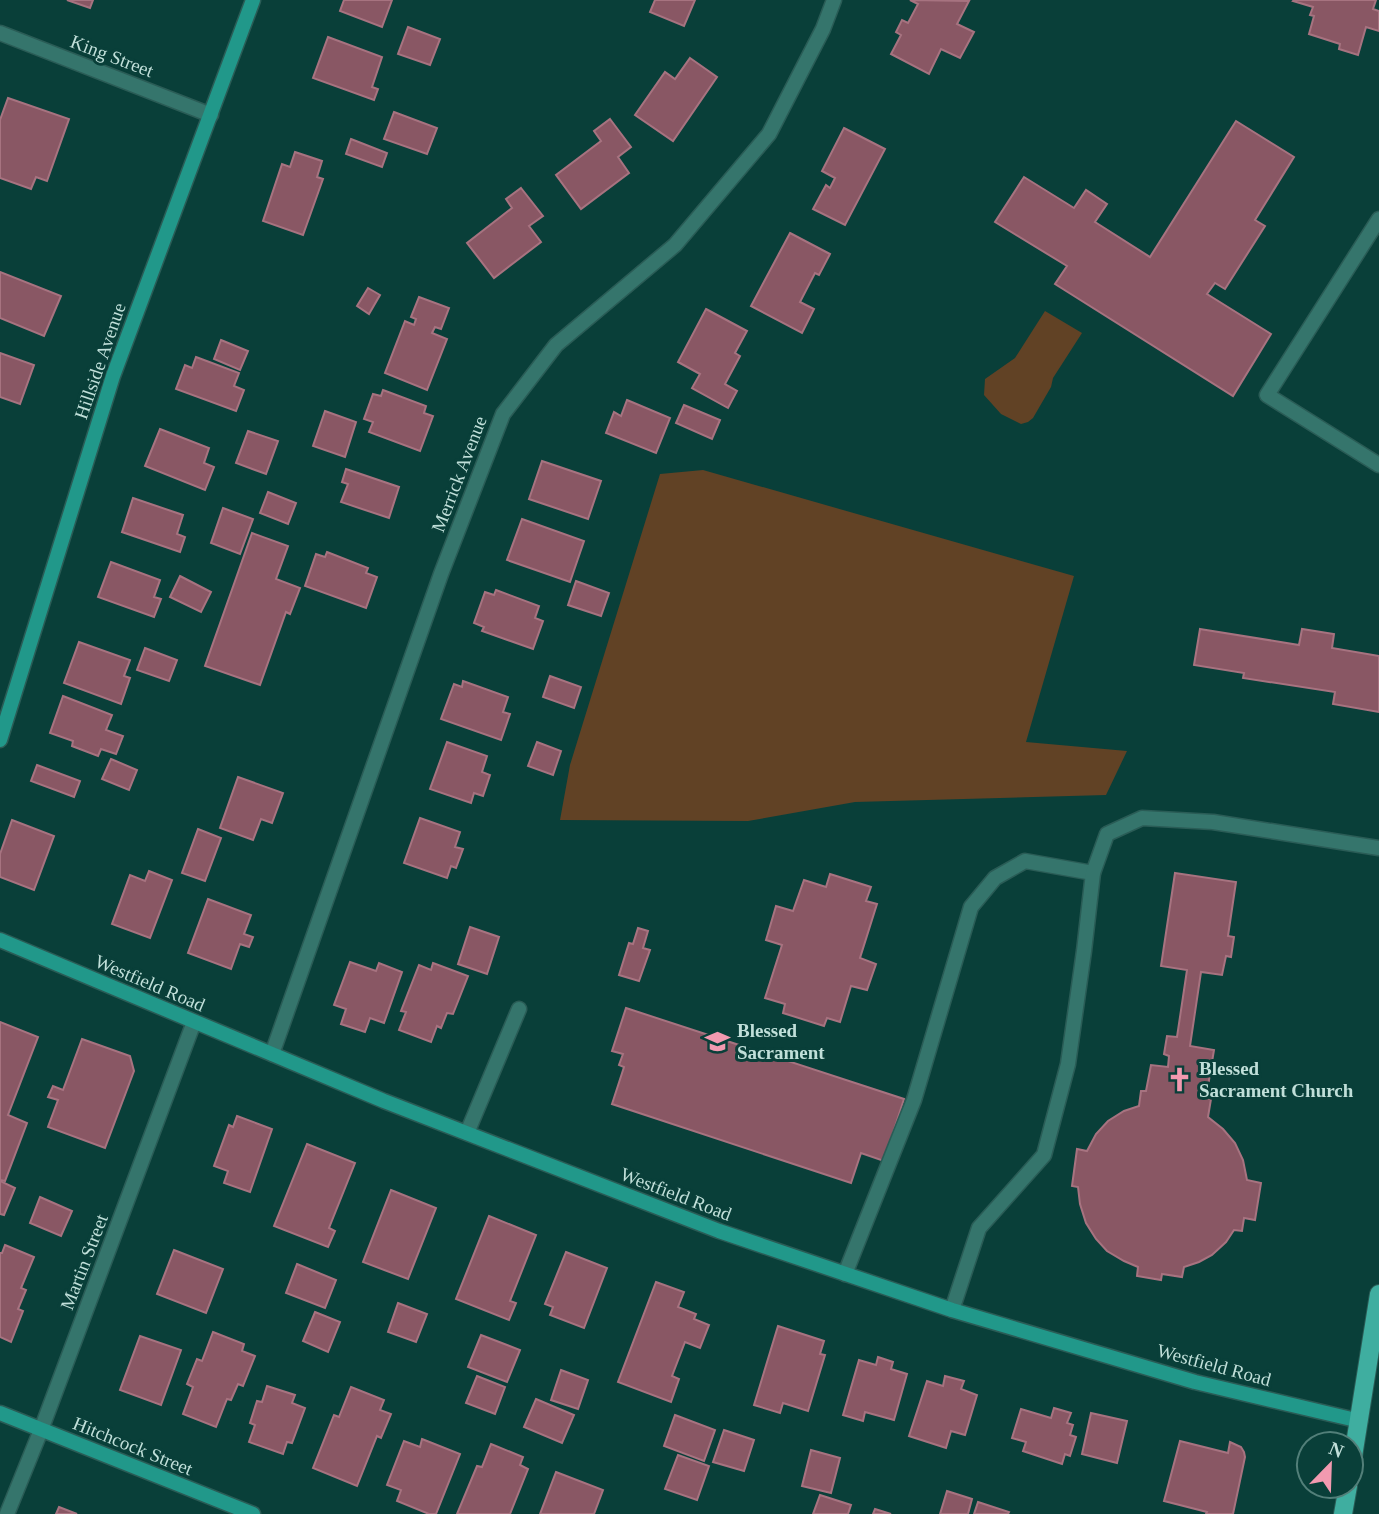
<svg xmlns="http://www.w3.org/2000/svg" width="1379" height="1514" font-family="'Times New Roman',serif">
  <rect width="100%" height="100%" fill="#093f39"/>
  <g fill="#614225">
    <polygon points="1045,311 1082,333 1053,378 1051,387 1033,418 1028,422 1021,424 1001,414 984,395 985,379 1015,358"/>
    <polygon points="703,470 1074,576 1026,742 1127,751 1106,795 855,802 748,821 560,820 570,765 660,474"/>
  </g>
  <g fill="#895764" stroke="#a77380" stroke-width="2">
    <polygon points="67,0 93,0 90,8"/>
    <polygon points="344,0 392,0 382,27 340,11"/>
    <polygon points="655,0 695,0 684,26 650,12"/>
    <polygon points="910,0 969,1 957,24 974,32 960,58 941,49 929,74 891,54 901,35 896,32 902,20 908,23 918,4"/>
    <polygon points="1294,0 1376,0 1373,9 1379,11 1379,31 1366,27 1358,55 1339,49 1340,44 1309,34 1314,16 1310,15 1313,7 1293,1"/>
    <polygon points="408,27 440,39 430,65 398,54"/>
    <polygon points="328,37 382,57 372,87 378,89 374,100 313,78"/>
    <polygon points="690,58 717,77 673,141 635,115 665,72 675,79"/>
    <polygon points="8,98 69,119 47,181 36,177 31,189 0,178 0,120"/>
    <polygon points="394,112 437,128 427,154 384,139"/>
    <polygon points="610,119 631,147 618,157 629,173 581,209 556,175 601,141 594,131"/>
    <polygon points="1236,121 1294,157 1255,220 1265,226 1225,289 1215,283 1207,294 1271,334 1233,396 1055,284 1067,266 995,222 1024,177 1074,208 1086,190 1107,204 1095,222 1150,257"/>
    <polygon points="844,128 885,149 845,225 813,209 826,185 830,188 835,178 822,171"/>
    <polygon points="351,139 387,153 382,167 346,154"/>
    <polygon points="295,152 322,161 317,177 323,179 303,235 263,221 282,164 290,167"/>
    <polygon points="521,188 543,216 529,226 541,242 494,278 467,243 512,208 506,199"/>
    <polygon points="790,233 830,254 819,275 815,273 800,302 814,309 802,333 751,306"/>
    <polygon points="0,272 61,296 44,336 0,318"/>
    <polygon points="368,288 380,295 369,314 357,306"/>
    <polygon points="419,297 449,308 441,329 435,327 432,333 447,339 427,390 385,373 405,321 414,325 416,319 411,317"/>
    <polygon points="706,309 747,331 735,353 740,356 725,384 737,391 728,408 692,388 700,374 678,362"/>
    <polygon points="221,340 248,351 240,370 214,359"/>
    <polygon points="0,353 34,365 20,404 0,397"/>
    <polygon points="196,357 239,373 234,386 244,390 236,411 176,389 185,365 192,368"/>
    <polygon points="383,390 426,406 424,413 433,416 420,451 369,432 373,422 364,419 373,394 381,396"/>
    <polygon points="627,400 670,418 656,453 606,433 614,412 621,416"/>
    <polygon points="684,405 720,420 712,439 676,423"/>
    <polygon points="325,411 356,422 345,457 313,446"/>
    <polygon points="160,429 209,448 204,463 214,467 205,490 145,466"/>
    <polygon points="248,431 278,441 266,474 236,463"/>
    <polygon points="542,461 601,481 588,519 529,499"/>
    <polygon points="346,469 399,487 389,518 341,502 348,484 342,482"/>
    <polygon points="268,492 296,503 288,524 260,513"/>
    <polygon points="133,498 183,515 177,534 185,537 180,552 122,532"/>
    <polygon points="223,508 253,519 240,554 211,543"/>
    <polygon points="522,519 584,541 570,582 507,560"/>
    <polygon points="252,533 288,546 276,579 300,588 290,614 286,612 260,685 205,666"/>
    <polygon points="327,552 368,568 366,573 377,577 366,608 305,586 316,554 325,557"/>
    <polygon points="111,562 160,580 154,597 161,599 154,617 98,597"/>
    <polygon points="180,576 211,592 201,612 170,597"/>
    <polygon points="576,581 609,593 601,616 568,605"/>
    <polygon points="496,590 539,606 535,618 543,621 533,649 482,631 484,627 474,623 485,592 494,595"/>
    <polygon points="1200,629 1299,645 1302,629 1334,634 1332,648 1379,656 1379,712 1333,704 1335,692 1243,678 1244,673 1194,665"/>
    <polygon points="79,642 130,660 124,676 130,678 121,704 64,683"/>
    <polygon points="145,648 177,660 169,681 137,670"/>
    <polygon points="550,676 581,687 574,708 543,697"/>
    <polygon points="463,681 508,697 503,712 510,714 501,740 441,719 454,684 462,687"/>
    <polygon points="63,696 112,715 106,730 123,736 116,754 101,749 98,756 72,746 73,741 50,733"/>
    <polygon points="447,742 487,756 482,772 490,775 483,796 474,793 471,803 430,789"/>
    <polygon points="537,742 561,751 553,775 528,766"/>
    <polygon points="111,759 137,770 129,790 102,779"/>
    <polygon points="37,765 80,781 74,797 31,781"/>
    <polygon points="238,777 283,793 272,823 261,819 253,840 220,828"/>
    <polygon points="420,818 460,832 455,847 463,849 456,868 451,866 447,878 404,863"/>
    <polygon points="12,820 54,836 34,890 0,877 0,854"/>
    <polygon points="198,829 221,838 205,881 182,873"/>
    <polygon points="149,871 172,880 150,938 112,924 130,875 145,881"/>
    <polygon points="1175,873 1236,882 1228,936 1234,937 1231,957 1226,956 1222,975 1201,972 1190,1046 1214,1050 1206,1098 1211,1099 1208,1117 1223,1129 1235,1143 1243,1160 1247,1180 1261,1183 1255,1220 1244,1218 1242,1231 1234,1230 1226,1242 1212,1255 1199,1262 1184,1267 1182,1277 1162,1274 1161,1280 1137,1276 1138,1267 1124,1261 1107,1251 1096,1239 1086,1223 1080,1204 1078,1187 1072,1186 1077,1149 1087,1151 1096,1134 1108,1121 1124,1111 1139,1106 1141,1091 1146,1091 1151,1065 1168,1067 1169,1056 1164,1054 1167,1036 1177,1037 1187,970 1161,966"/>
    <polygon points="830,874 871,887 866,901 877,904 860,958 876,964 867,990 851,986 840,1022 827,1018 824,1026 783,1013 785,1004 765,998 782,945 766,940 776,906 793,911 804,880 826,887"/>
    <polygon points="208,899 251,915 244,934 253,937 249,947 240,944 231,969 188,953"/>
    <polygon points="470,927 499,937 487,974 458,964"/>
    <polygon points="638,928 648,931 643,948 650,950 639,981 619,975 629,943 633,944"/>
    <polygon points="350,962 376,971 379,963 402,972 384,1023 370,1018 365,1032 341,1024 346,1009 334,1005"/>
    <polygon points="433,963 468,976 453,1014 447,1013 441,1028 437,1026 431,1042 399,1030 406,1012 401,1011 419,965 431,970"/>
    <polygon points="626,1008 904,1099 884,1161 861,1153 851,1183 612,1104 624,1067 619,1065 623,1054 612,1051"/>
    <polygon points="0,1022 38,1037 8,1115 27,1123 5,1181 0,1180"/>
    <polygon points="82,1039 130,1056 134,1071 105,1148 48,1127 58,1100 48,1097 53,1086 63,1090"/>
    <polygon points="237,1116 272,1129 250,1192 224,1183 228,1171 214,1166 229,1125 233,1127"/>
    <polygon points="307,1144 355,1163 329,1228 335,1231 328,1247 274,1226"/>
    <polygon points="0,1181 15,1188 4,1215 0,1214"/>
    <polygon points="391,1190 436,1208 408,1279 363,1262"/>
    <polygon points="40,1197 72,1211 61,1236 30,1223"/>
    <polygon points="489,1216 536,1235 510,1301 516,1303 509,1320 456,1299"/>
    <polygon points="5,1245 34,1257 21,1288 26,1290 18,1309 23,1311 11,1342 0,1337 0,1253 2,1253"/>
    <polygon points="174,1250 223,1269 206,1313 157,1294"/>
    <polygon points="566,1252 607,1268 584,1328 550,1315 553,1307 545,1304"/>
    <polygon points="297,1264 336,1280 325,1308 286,1293"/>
    <polygon points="656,1282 684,1292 678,1307 696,1314 694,1319 709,1325 700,1348 685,1342 672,1376 679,1379 671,1402 618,1382"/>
    <polygon points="398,1303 427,1314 416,1342 388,1332"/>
    <polygon points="315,1312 340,1322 328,1352 303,1341"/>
    <polygon points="778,1326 824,1341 820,1354 825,1355 808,1411 783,1403 780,1413 754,1405"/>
    <polygon points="213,1332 244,1344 242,1351 255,1356 243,1386 238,1384 231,1400 227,1399 216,1427 183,1414 193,1387 187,1384 197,1359 202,1361"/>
    <polygon points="481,1335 520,1350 507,1382 468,1367"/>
    <polygon points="140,1336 181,1350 161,1405 120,1390"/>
    <polygon points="878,1357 893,1362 891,1369 907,1374 894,1420 865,1412 863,1421 843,1415 859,1360 876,1365"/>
    <polygon points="561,1370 588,1380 578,1409 551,1400"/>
    <polygon points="477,1376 505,1387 495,1414 466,1403"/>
    <polygon points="945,1376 964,1381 961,1389 977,1395 965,1435 951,1431 946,1448 909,1436 927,1381 943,1386"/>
    <polygon points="267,1386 295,1395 292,1403 305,1408 292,1443 287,1442 283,1454 249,1442 255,1425 250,1423 257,1401 262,1402"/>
    <polygon points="351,1387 384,1400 380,1410 391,1414 381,1438 377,1436 357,1486 313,1468 334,1415 339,1417"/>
    <polygon points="536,1399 574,1415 562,1443 524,1427"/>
    <polygon points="1054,1408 1071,1413 1067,1423 1073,1425 1070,1435 1076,1437 1070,1456 1065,1454 1062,1464 1023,1451 1026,1442 1012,1438 1021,1409 1051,1418"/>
    <polygon points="1091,1413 1127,1421 1117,1463 1082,1454"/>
    <polygon points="675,1415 715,1430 704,1461 664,1446"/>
    <polygon points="724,1430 754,1440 744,1471 713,1462"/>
    <polygon points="422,1439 460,1454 436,1514 429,1514 397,1501 401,1490 387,1485 404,1441 420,1447"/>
    <polygon points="1180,1441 1228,1453 1230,1442 1241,1447 1244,1452 1245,1457 1233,1514 1206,1514 1207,1512 1164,1501"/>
    <polygon points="491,1444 523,1457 520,1465 528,1469 510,1514 457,1514 477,1466 482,1467"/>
    <polygon points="811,1450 840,1458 831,1493 802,1486"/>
    <polygon points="678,1455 709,1466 697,1500 665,1489"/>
    <polygon points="556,1472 603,1490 594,1514 540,1514"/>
    <polygon points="947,1491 972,1499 968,1514 940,1514"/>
    <polygon points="820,1495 851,1505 848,1514 813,1514"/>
    <polygon points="978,1502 1009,1512 1008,1514 974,1514"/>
    <polygon points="59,1507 77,1514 56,1514"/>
    <polygon points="875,1509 891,1514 873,1514"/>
  </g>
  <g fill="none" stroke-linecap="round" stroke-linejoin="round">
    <defs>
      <g id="lane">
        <polyline points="1379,219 1267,395 1379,465"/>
        <polyline points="467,1133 519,1009"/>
        <polyline points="845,1274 914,1100 971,907 995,878 1025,861 1093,873"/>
        <polyline points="952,1310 979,1228 1044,1155 1068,1064 1084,951 1093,873 1107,834 1142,818 1213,822 1379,848"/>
      </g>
      <g id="street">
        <polyline points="0,33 211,115"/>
        <polyline points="272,1054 441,574 503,414 556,345 675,245 769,134 823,29 834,0"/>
        <polyline points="7,1514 41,1430 194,1022"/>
      </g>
      <g id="secondary">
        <polyline points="0,740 113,376 253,0"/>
        <polyline points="0,940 384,1101 719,1231 952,1310 1195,1382 1360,1421"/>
        <polyline points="0,1413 253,1514"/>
      </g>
      <g id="primary">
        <polyline points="1351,1469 1379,1294"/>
        <polyline points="1343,1514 1348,1486"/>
      </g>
    </defs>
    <use href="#lane" stroke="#2a5c56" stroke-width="17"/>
    <use href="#street" stroke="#2a5c56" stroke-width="17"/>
    <use href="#secondary" stroke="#2a5c56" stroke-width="17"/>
    <use href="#primary" stroke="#2a5c56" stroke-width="20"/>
    <use href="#lane" stroke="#35756c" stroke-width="14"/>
    <use href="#street" stroke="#35756c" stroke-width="14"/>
    <use href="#secondary" stroke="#21988a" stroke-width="14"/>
    <use href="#primary" stroke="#3faea0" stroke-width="18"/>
  </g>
  <defs>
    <symbol id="school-bare" viewBox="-9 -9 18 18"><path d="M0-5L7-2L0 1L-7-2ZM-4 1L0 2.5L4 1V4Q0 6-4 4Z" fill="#f29ab0" stroke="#093f39" stroke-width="2.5" paint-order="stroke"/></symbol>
    <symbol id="church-bare" viewBox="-9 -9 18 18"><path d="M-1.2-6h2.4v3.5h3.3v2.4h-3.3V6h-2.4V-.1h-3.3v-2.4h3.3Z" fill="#f29ab0" stroke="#093f39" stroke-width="2.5" paint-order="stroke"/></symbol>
  </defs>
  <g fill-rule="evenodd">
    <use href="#school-bare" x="700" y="1024" width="35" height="35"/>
    <use href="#church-bare" x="1162" y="1062" width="35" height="35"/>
  </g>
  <g text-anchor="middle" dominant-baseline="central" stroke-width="6" stroke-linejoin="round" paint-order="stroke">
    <g font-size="19" fill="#c0dfd9" stroke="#093f39">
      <text transform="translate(112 56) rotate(21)">King Street</text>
      <text transform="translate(100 361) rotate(-71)">Hillside Avenue</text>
      <text transform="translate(459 474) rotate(-69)">Merrick Avenue</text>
      <text transform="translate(150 983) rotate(23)">Westfield Road</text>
      <text transform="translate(676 1194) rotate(21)">Westfield Road</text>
      <text transform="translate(84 1262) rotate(-69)">Martin Street</text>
      <text transform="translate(1214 1365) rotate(15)">Westfield Road</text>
      <text transform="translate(133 1446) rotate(22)">Hitchcock Street</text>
    </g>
    <g font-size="19" font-weight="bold" fill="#c0dfd9" stroke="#093f39" text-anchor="start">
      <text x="737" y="1030">Blessed<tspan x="737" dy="22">Sacrament</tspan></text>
      <text x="1199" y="1068">Blessed<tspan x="1199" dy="22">Sacrament Church</tspan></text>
    </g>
  </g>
  <g transform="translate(1330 1465) rotate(23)"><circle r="33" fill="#093f39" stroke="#527f79" stroke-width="2"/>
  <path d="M0-5L12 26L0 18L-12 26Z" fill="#f29ab0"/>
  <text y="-10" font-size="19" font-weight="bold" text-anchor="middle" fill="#c0dfd9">N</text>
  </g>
</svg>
